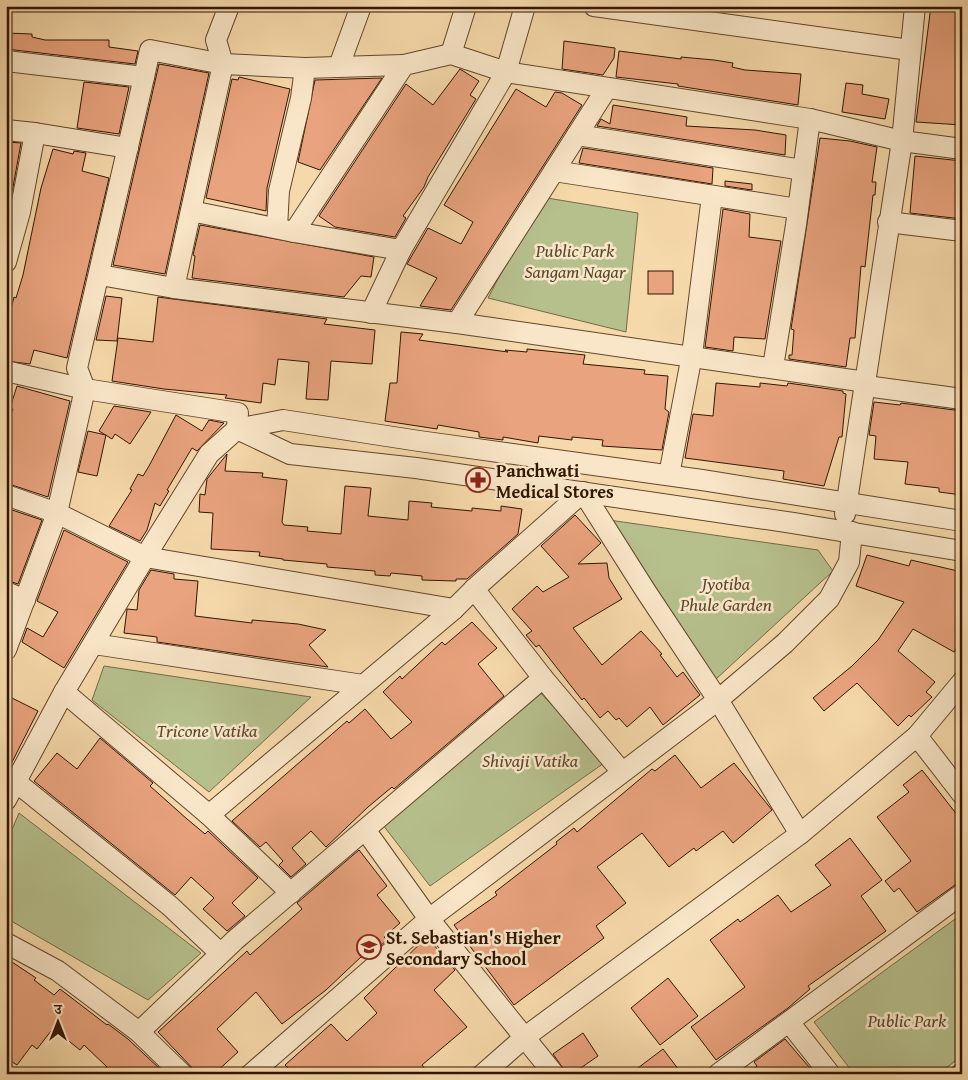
<svg xmlns="http://www.w3.org/2000/svg" width="968" height="1080" font-family="'Gentium Book Plus','Noto Serif Devanagari',serif">
  <rect width="100%" height="100%" fill="#f6d9aa"/>
  <filter id="stains"><feTurbulence type="fractalNoise" baseFrequency=".004" numOctaves="4"/><feColorMatrix values="0 0 0 0 .2 0 0 0 0 .09 0 0 0 0 .02 0 0 0 .5 -.17"/></filter>
  <radialGradient id="worn" r=".72"><stop offset=".6" stop-color="#630" stop-opacity="0"/><stop offset="1" stop-color="#630" stop-opacity=".3"/></radialGradient>
  <g fill="#b6c08d" stroke="#746a46">
    <polygon points="541,197 638,213 626,332 488,298"/>
    <polygon points="609,520 818,550 833,571 715,680"/>
    <polygon points="104,666 311,697 209,792 92,700"/>
    <polygon points="540,692 604,763 430,886 383,825"/>
    <polygon points="19,813 201,953 148,1000 6,918 6,844"/>
    <polygon points="962,914 962,1056 938,1074 854,1074 814,1022"/>
  </g>
  <g fill="#e9a37e" stroke="#311500">
    <polygon points="931,6 959,6 958,16 962,17 962,125 916,122"/>
    <polygon points="6,33 32,34 32,37 45,40 109,40 109,47 138,51 135,64 6,49"/>
    <polygon points="564,41 615,48 614,58 603,75 562,69"/>
    <polygon points="619,51 681,59 681,57 714,60 733,63 732,67 745,70 801,74 798,105 678,86 678,84 616,77"/>
    <polygon points="159,64 209,73 165,274 113,265"/>
    <polygon points="460,69 479,81 470,95 476,99 428,177 424,187 403,216 406,218 395,237 335,227 319,216 406,84 433,105"/>
    <polygon points="239,77 290,89 267,188 266,211 206,198 232,79 238,80"/>
    <polygon points="382,78 320,170 298,162 315,80"/>
    <polygon points="84,82 129,87 119,134 77,128"/>
    <polygon points="846,83 863,85 862,94 889,99 885,119 842,112"/>
    <polygon points="516,89 546,107 555,92 562,93 582,105 451,310 420,306 437,278 407,264 428,228 461,244 473,222 444,205"/>
    <polygon points="613,105 687,117 686,126 755,130 786,135 785,155 597,126 601,119 610,124"/>
    <polygon points="820,138 850,141 877,147 872,182 876,182 875,195 873,195 865,267 861,266 855,338 850,338 846,367 789,359 789,355 792,355 794,330 791,329"/>
    <polygon points="6,142 21,143 11,198 6,197"/>
    <polygon points="583,148 713,168 712,184 579,163"/>
    <polygon points="53,149 73,154 74,151 86,153 82,171 109,178 67,358 34,350 30,364 6,361 6,329 14,297 16,298 23,275 41,188"/>
    <polygon points="915,156 962,161 962,219 910,213"/>
    <polygon points="725,181 752,184 752,190 725,186"/>
    <polygon points="723,209 750,214 749,237 781,241 765,339 734,337 733,351 705,347"/>
    <polygon points="200,225 374,257 371,277 361,276 344,297 192,278 195,256 193,255"/>
    <rect x="648" y="271" width="25" height="23"/>
    <polygon points="106,296 122,298 117,341 96,340"/>
    <polygon points="158,297 327,319 324,324 375,330 372,364 331,361 328,400 306,399 309,362 278,359 275,385 263,383 261,403 225,398 227,395 164,389 112,381 118,338 153,342"/>
    <polygon points="401,332 423,334 419,340 508,352 505,350 527,352 527,349 585,355 583,364 645,370 644,374 668,376 665,409 669,412 662,450 602,446 603,440 572,437 572,440 539,436 538,443 503,437 503,440 479,437 479,432 438,425 437,429 385,421 390,383 397,383"/>
    <polygon points="716,383 760,387 760,383 787,386 788,383 843,391 843,393 846,394 842,437 839,437 824,486 783,479 784,471 685,458 693,414 713,416"/>
    <polygon points="17,386 70,401 48,497 6,483 6,427 13,409 10,408"/>
    <polygon points="874,402 900,405 901,403 962,411 962,495 939,492 939,488 905,484 908,462 874,459 876,436 869,435"/>
    <polygon points="114,406 151,412 130,444 115,434 112,439 99,431"/>
    <polygon points="176,415 202,431 209,420 224,423 197,451 192,448 167,490 169,491 160,506 155,503 147,530 140,541 109,526 132,490 130,489 138,474 143,476 149,466"/>
    <polygon points="88,431 106,435 97,476 78,472"/>
    <polygon points="227,454 225,471 263,473 262,477 287,480 282,522 284,525 308,527 307,531 341,534 345,486 371,488 368,516 408,520 409,501 432,503 431,507 472,511 472,508 501,511 501,506 522,509 518,534 467,579 456,579 456,581 422,580 422,576 391,573 390,576 375,575 375,571 327,567 327,564 283,560 283,559 259,556 260,552 211,549 213,513 199,512 200,494 205,495 207,479"/>
    <polygon points="6,508 42,520 18,584 6,580"/>
    <polygon points="575,515 601,543 578,564 607,563 609,578 622,599 573,628 602,665 641,631 662,654 660,655 677,677 683,672 700,695 663,725 650,707 627,727 619,718 616,720 608,711 600,718 584,698 582,700 539,645 536,647 526,635 532,631 512,609 537,586 543,592 569,577 541,546"/>
    <polygon points="64,530 128,562 64,668 22,642 27,628 43,637 58,612 37,601"/>
    <polygon points="867,555 909,566 911,560 962,572 962,638 954,652 913,629 898,651 935,682 926,692 932,697 911,717 909,715 898,726 857,683 824,711 813,698 852,666 878,640 904,602 856,586"/>
    <polygon points="151,570 174,574 174,579 198,581 195,616 252,623 252,620 298,624 326,630 309,645 328,667 157,642 157,637 124,633 127,609 137,610 139,590"/>
    <polygon points="472,622 497,648 478,664 504,696 394,789 392,787 368,807 326,847 311,831 292,848 306,864 291,877 279,865 283,861 266,842 260,847 232,821 347,721 349,723 365,709 391,739 412,722 383,692 400,676 402,679 442,642 445,645"/>
    <polygon points="6,695 38,711 6,774"/>
    <polygon points="100,738 153,783 150,786 187,819 205,834 208,831 258,878 232,903 245,916 227,931 203,909 214,898 191,877 175,895 34,781 57,753 77,769"/>
    <polygon points="675,755 701,788 734,763 772,810 733,843 723,831 696,851 694,848 669,867 642,833 601,864 597,867 626,903 596,926 604,938 514,1005 454,925 497,895 495,892 557,844 556,842 574,828 577,832 652,769 655,771"/>
    <polygon points="922,770 962,821 962,880 917,912 899,888 894,892 885,881 911,861 877,817 909,792 903,785"/>
    <polygon points="850,838 882,880 861,896 886,931 808,986 810,989 788,1008 716,1060 691,1027 745,987 710,940 738,919 740,922 778,895 791,912 831,885 815,865"/>
    <polygon points="359,850 387,886 377,895 400,923 384,937 387,940 365,959 362,956 326,990 282,1024 256,992 217,1029 238,1052 214,1074 198,1074 158,1032 247,951 250,955 302,909 297,903"/>
    <polygon points="427,937 455,970 434,990 467,1027 422,1065 429,1074 294,1074 285,1065 331,1024 347,1041 377,1013 364,998"/>
    <polygon points="6,958 36,978 34,980 54,995 60,989 107,1025 108,1024 128,1039 161,1070 157,1074 99,1074 107,1067 84,1045 80,1050 60,1034 59,1036 51,1031 37,1049 32,1045 17,1065 6,1058"/>
    <polygon points="668,978 698,1016 660,1045 631,1008"/>
    <polygon points="583,1033 598,1056 572,1074 567,1074 553,1054"/>
    <polygon points="785,1039 815,1074 747,1074 757,1066 754,1062"/>
    <polygon points="663,1049 682,1074 630,1074"/>
  </g>
  <g fill="none" stroke-linecap="round" stroke-linejoin="round">
    <defs>
      <g id="minor">
        <polyline points="594,6 910,50"/>
        <polyline points="451,54 466,6"/>
        <polyline points="6,61 144,77 77,368 85,389 57,513 6,650"/>
        <polyline points="339,66 361,6"/>
        <polyline points="144,77 150,50 223,64 305,68 404,65"/>
        <polyline points="6,130 35,133 128,148"/>
        <polyline points="577,135 803,170"/>
        <polyline points="554,171 798,209"/>
        <polyline points="191,211 294,232 401,250"/>
        <polyline points="888,222 962,231"/>
        <polyline points="277,228 279,191 301,98 305,68"/>
        <polyline points="294,232 404,65 451,54 506,72 810,119 902,141 962,149"/>
        <polyline points="6,262 20,212 35,133"/>
        <polyline points="100,275 174,288 457,323 866,382"/>
        <polyline points="174,288 223,64 216,40 229,6"/>
        <polyline points="371,313 401,250 506,72 525,6"/>
        <polyline points="457,323 607,88"/>
        <polyline points="773,367 796,225 810,119"/>
        <polyline points="10,372 85,389 238,413 237,429"/>
        <polyline points="866,386 962,399"/>
        <polyline points="237,429 290,454 416,468 793,523 962,551"/>
        <polyline points="669,475 692,355 712,196"/>
        <polyline points="6,495 57,513 145,557 454,609"/>
        <polyline points="845,514 902,141 915,6"/>
        <polyline points="474,589 543,678 622,772"/>
        <polyline points="6,592 25,600"/>
        <polyline points="94,644 363,685"/>
        <polyline points="64,692 209,815 291,893"/>
        <polyline points="917,736 962,794"/>
        <polyline points="16,782 170,906 220,953"/>
        <polyline points="6,800 64,692 145,557 209,454 237,429 283,420 419,441 702,480 962,521"/>
        <polyline points="209,815 454,609 474,589 583,492 645,590 718,700 800,834"/>
        <polyline points="366,831 429,919 554,1074"/>
        <polyline points="6,943 58,971 139,1032 182,1074"/>
        <polyline points="789,1022 830,1074"/>
        <polyline points="139,1032 235,940 543,678"/>
        <polyline points="251,1074 429,919 718,700 785,643 829,599 849,562 852,532"/>
        <polyline points="483,1074 525,1037 800,834 917,736 962,682"/>
        <polyline points="718,1074 962,894"/>
        <polyline points="961,1074 962,1073"/>
      </g>
    </defs>
    <use href="#minor" stroke="#62462a" stroke-width="22"/>
    <use href="#minor" stroke="#f9e6c8" stroke-width="20"/>
  </g>
  <defs>
    <symbol id="pharmacy-ring" viewBox="-11 -11 22 22"><circle r="9.5" fill="#f9e6c8" stroke="#8f2418" stroke-width="1.5"/><path d="M-2-6h4v4h4v4h-4v4h-4v-4h-4v-4h4Z" fill="#8f2418"/></symbol>
    <symbol id="school-ring" viewBox="-11 -11 22 22"><circle r="9.5" fill="#f9e6c8" stroke="#8f2418" stroke-width="1.5"/><path d="M0-5L7-2L0 1L-7-2ZM-4 1L0 2.5L4 1V4Q0 6-4 4Z" fill="#8f2418"/></symbol>
  </defs>
  <g fill-rule="evenodd">
    <use href="#pharmacy-ring" x="464" y="466" width="28" height="28"/>
    <use href="#school-ring" x="355" y="933" width="28" height="28"/>
  </g>
  <g text-anchor="middle" dominant-baseline="central" stroke-width="5" stroke-linejoin="round" paint-order="stroke">
    <g font-size="18" font-style="italic" fill="#59482a" stroke="#f9e6c8">
      <text x="575" y="250">Public Park<tspan x="575" dy="21">Sangam Nagar</tspan></text>
      <text x="726" y="583">Jyotiba<tspan x="726" dy="21">Phule Garden</tspan></text>
      <text x="207" y="730">Tricone Vatika</text>
      <text x="530" y="760">Shivaji Vatika</text>
      <text x="907" y="1020">Public Park</text>
    </g>
    <g font-size="18" font-weight="bold" fill="#311500" stroke="#f9e6c8" text-anchor="start">
      <text x="496" y="470">Panchwati<tspan x="496" dy="21">Medical Stores</tspan></text>
      <text x="386" y="937">St. Sebastian's Higher<tspan x="386" dy="21">Secondary School</tspan></text>
    </g>
  </g>
  <rect width="968" height="1080" fill="none" stroke="#f6d9aa" stroke-width="25"/>
  <rect x="8" y="8" width="953" height="1065" fill="none" stroke="#311500" stroke-width="2.5"/>
  <rect x="12" y="12" width="943" height="1055" fill="none" stroke="#311500"/>
  <g transform="translate(58 1022)" stroke="#f9e6c8" stroke-width="4" paint-order="stroke">
  <path d="M0-4L9 19L0 12L-9 19Z" fill="#311500"/>
  <text y="-8" font-size="14" font-weight="bold" text-anchor="middle" fill="#311500">उ</text>
  </g>
  <rect width="100%" height="100%" filter="url(#stains)"/>
  <rect width="100%" height="100%" fill="url(#worn)"/>
</svg>
